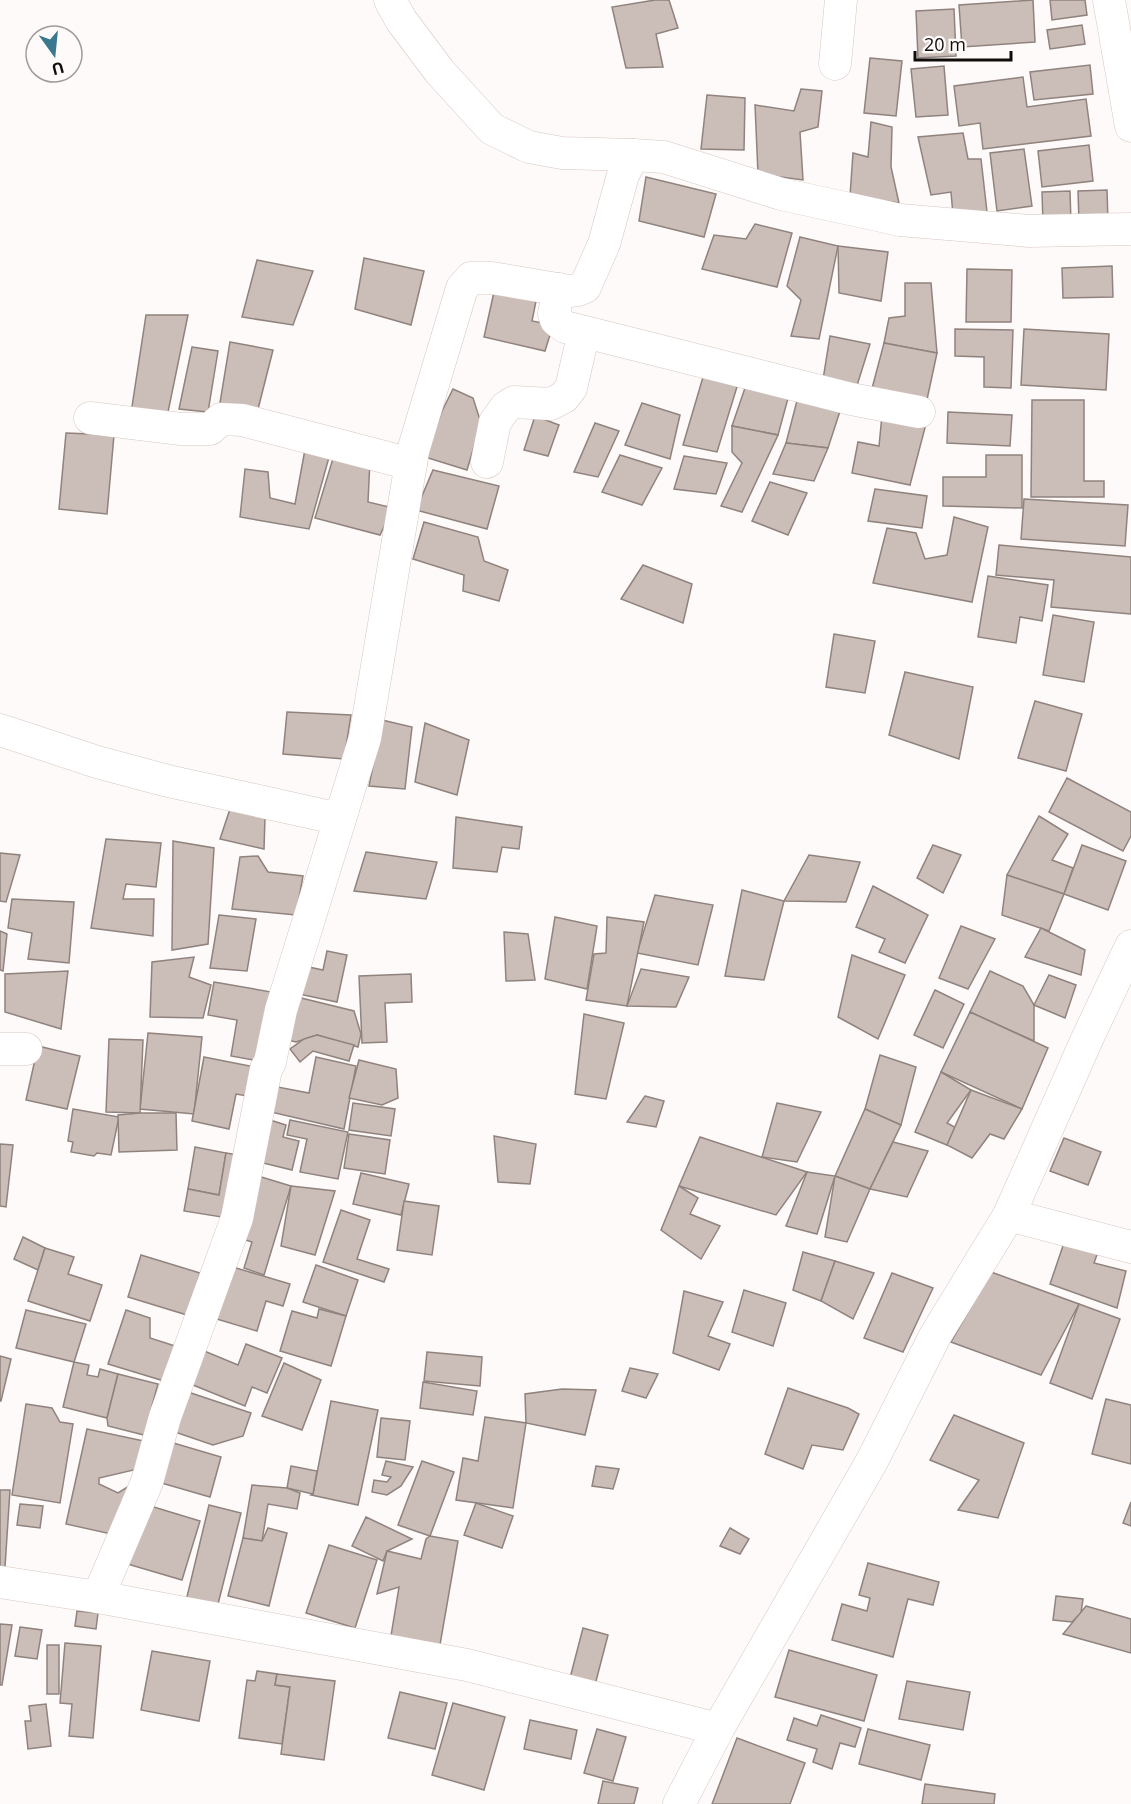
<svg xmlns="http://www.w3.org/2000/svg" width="1131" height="1804" font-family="'Open Sans',sans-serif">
  <rect width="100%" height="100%" fill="#fdfaf9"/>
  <g fill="#cbbdb8" stroke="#90837e" stroke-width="1.5">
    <polygon points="655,0 669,0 678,28 656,34 663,67 626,68 612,7"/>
    <polygon points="1033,0 1035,42 962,47 959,5"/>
    <polygon points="1050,0 1085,0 1087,15 1052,20"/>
    <polygon points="954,9 956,56 918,58 916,11"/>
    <polygon points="1082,25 1085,44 1050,49 1047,30"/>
    <polygon points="870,58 902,61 896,116 864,113"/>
    <polygon points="1090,65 1093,94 1034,100 1030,72"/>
    <polygon points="944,66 948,115 916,117 911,69"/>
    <polygon points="1023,77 1027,107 1086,99 1091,136 983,149 980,123 959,126 954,86"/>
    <polygon points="801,89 822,91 818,127 800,132 803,180 758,174 755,105 794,111"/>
    <polygon points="707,95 745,98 744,150 701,149"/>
    <polygon points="871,122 892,127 891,167 899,203 850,196 853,153 868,157"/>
    <polygon points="963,133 968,159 981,159 987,212 953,215 951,192 931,195 918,137"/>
    <polygon points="1089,145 1093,181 1042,187 1038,151"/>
    <polygon points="1024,149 1032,206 997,211 990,153"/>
    <polygon points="646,177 716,194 704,237 639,221"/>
    <polygon points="1107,190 1108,222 1079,223 1078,191"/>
    <polygon points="1070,191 1071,223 1043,224 1042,192"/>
    <polygon points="755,224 792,233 777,287 702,269 714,235 746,239"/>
    <polygon points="800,237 838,246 819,339 791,336 801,300 787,286"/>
    <polygon points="838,246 888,252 881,301 839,293"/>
    <polygon points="364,258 424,271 411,325 355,309"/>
    <polygon points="257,260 313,271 293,325 242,317"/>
    <polygon points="1112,266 1113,297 1063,298 1062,268"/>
    <polygon points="967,269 1012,270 1011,322 966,322"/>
    <polygon points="905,283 931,283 937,353 884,343 889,318 905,316"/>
    <polygon points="494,292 536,301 532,321 553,325 545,351 484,337"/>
    <polygon points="146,315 188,315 167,417 131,413"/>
    <polygon points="955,329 1013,330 1011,388 984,387 984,357 955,356"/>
    <polygon points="1024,329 1109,334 1106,390 1021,385"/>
    <polygon points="830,336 870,344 855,392 822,386"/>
    <polygon points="230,342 273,350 256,417 219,409"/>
    <polygon points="884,343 937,353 925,409 869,400"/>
    <polygon points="192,347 218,351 208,412 179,409"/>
    <polygon points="706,367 740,377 717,452 683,445"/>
    <polygon points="747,382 790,391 778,435 732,426"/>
    <polygon points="453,389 473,398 481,423 467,470 425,457 442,411"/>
    <polygon points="799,393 842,405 828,448 786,443"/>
    <polygon points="1032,400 1084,400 1084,481 1104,481 1104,497 1031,497"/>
    <polygon points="642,403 680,415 670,459 625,445"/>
    <polygon points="948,412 1012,415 1010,446 947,443"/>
    <polygon points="882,415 927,420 910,485 852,473 858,442 879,446"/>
    <polygon points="535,416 559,425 548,456 524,450"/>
    <polygon points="595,423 619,431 598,477 574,472"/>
    <polygon points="732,426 778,435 742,512 721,506 742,463 732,452"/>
    <polygon points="66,433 114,435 107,514 59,509"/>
    <polygon points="786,443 828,448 814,481 773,474"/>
    <polygon points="306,444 331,450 309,529 240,517 245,469 268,472 270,498 295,504"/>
    <polygon points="334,455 370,460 368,502 393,508 380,535 315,518"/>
    <polygon points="620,455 662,468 642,505 602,492"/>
    <polygon points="986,455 1022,455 1022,508 943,506 943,477 986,477"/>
    <polygon points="684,456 727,463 716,494 674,489"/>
    <polygon points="433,470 499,486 487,529 416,510"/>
    <polygon points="770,482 807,493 788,535 752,521"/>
    <polygon points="875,489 927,496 922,528 868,521"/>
    <polygon points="1024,499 1128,505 1125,546 1021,539"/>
    <polygon points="954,517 988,527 972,602 873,583 887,528 916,533 925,559 947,555"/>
    <polygon points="424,522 478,537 484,561 508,570 499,601 463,591 464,575 413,559"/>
    <polygon points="999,545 1131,557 1131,614 1051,607 1054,580 996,575"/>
    <polygon points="643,565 692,584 683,623 621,599"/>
    <polygon points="988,576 1048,585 1042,621 1020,617 1016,643 978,637"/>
    <polygon points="1053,615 1094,622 1084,682 1043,675"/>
    <polygon points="834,634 875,641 865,693 826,687"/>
    <polygon points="905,672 973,687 959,759 889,735"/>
    <polygon points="1035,701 1082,714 1066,771 1018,758"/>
    <polygon points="287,712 351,715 344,759 283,754"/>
    <polygon points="382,720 412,727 405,789 369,786"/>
    <polygon points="425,723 469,740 457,795 415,782"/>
    <polygon points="1067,778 1131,812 1131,836 1123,851 1049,812"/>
    <polygon points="230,809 265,817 264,849 220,839"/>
    <polygon points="1039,816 1068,834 1052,860 1073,868 1064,894 1007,875"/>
    <polygon points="456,817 522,827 519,849 502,847 497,872 453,868"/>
    <polygon points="106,839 161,843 156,887 126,884 123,899 154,899 153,936 91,928"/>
    <polygon points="173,841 214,848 208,944 172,950"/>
    <polygon points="933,845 961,855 943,893 917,878"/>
    <polygon points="1082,845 1126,861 1108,910 1064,894"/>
    <polygon points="366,852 437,862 426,899 354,891"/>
    <polygon points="0,853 20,855 6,902 0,901"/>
    <polygon points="809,855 860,862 846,902 784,901"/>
    <polygon points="258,856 268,872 303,876 296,915 232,909 240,857"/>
    <polygon points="1007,875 1064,894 1049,931 1002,915"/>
    <polygon points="873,886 928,915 905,963 879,952 885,939 856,927"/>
    <polygon points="742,890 784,901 764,980 725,976"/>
    <polygon points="655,895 713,905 698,965 637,953"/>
    <polygon points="12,899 74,902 69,963 28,959 32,933 8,928"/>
    <polygon points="219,915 256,919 247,971 210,968"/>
    <polygon points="555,917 597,926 587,989 545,979"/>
    <polygon points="607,917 644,922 627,1006 586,1000 594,954 606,953"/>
    <polygon points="961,926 995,939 968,989 939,978"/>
    <polygon points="1041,928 1085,950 1081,975 1025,957"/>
    <polygon points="0,931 7,934 3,971 0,970"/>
    <polygon points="504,932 528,934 535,980 506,981"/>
    <polygon points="327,951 347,955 337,1002 294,993 299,965 323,970"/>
    <polygon points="852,955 905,975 878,1039 838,1017"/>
    <polygon points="194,957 189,977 211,985 203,1018 150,1017 152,962"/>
    <polygon points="641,969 689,977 676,1007 627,1006"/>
    <polygon points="68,971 61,1029 5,1012 5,974"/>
    <polygon points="990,971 1023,986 1034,1005 1034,1041 970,1012"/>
    <polygon points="411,974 412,1002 385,1003 387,1042 362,1043 359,976"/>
    <polygon points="1049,975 1076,985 1065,1018 1034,1005"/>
    <polygon points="214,982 277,993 265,1062 231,1056 237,1020 208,1015"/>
    <polygon points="935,990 964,1004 943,1048 914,1035"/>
    <polygon points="289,995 354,1011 361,1034 358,1047 317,1035 296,1042 278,1038"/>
    <polygon points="970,1012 1048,1048 1022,1109 941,1072"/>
    <polygon points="584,1014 624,1023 606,1099 575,1094"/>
    <polygon points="148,1033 202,1037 194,1114 140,1109"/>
    <polygon points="317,1035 354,1045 349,1061 313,1051 300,1062 290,1049 304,1039"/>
    <polygon points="109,1039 143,1040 140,1113 106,1112"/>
    <polygon points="38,1046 80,1056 67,1109 26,1100"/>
    <polygon points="880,1055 916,1067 901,1125 865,1109"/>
    <polygon points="204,1057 265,1069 259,1098 236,1094 229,1129 192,1121"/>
    <polygon points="316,1057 356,1066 344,1129 271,1112 278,1087 309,1093"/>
    <polygon points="359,1060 396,1069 398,1098 382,1105 349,1098"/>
    <polygon points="941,1072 971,1090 947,1123 960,1130 947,1145 915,1132"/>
    <polygon points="971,1090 1022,1109 1004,1139 990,1134 972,1158 947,1145"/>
    <polygon points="645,1096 664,1101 656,1127 627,1122"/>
    <polygon points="353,1103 395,1109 391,1136 349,1130"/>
    <polygon points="777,1103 821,1112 797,1162 762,1157"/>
    <polygon points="73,1109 119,1117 111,1155 97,1153 94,1156 71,1152 73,1142 68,1141"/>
    <polygon points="865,1109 901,1125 870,1189 835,1176"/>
    <polygon points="140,1113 176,1113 177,1150 119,1152 118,1115"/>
    <polygon points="270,1120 286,1125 283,1137 299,1141 292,1170 259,1162"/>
    <polygon points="290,1120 348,1132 338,1179 300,1172 307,1139 287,1135"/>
    <polygon points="349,1134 390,1140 385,1174 344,1168"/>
    <polygon points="494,1136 536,1144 530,1184 498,1182"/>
    <polygon points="700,1137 807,1172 776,1215 679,1186"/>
    <polygon points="1064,1138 1101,1152 1088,1185 1050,1171"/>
    <polygon points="893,1142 928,1151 907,1197 870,1189"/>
    <polygon points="0,1144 13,1145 6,1207 0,1206"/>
    <polygon points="195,1147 226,1153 219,1195 188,1189"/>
    <polygon points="226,1153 245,1156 234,1219 184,1211 188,1189 219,1195"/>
    <polygon points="807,1172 835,1176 817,1234 786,1226"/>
    <polygon points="361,1173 409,1184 401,1215 353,1204"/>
    <polygon points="258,1176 291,1186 264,1275 244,1268 252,1242 239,1238"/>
    <polygon points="835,1176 870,1189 847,1242 825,1237"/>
    <polygon points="291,1186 335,1191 315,1255 281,1246"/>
    <polygon points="679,1186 698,1198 690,1214 720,1226 701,1259 661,1230"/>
    <polygon points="404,1201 439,1206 432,1255 397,1250"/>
    <polygon points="341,1210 370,1220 357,1259 389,1269 384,1282 323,1262"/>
    <polygon points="23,1237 45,1248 38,1270 14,1259"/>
    <polygon points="1065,1240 1099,1249 1094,1263 1126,1271 1117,1308 1050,1284"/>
    <polygon points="45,1248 74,1257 68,1274 102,1285 90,1321 28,1301"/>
    <polygon points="803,1252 835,1261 821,1301 793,1290"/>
    <polygon points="141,1255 200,1273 187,1315 128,1297"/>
    <polygon points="835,1261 874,1273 853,1319 821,1301"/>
    <polygon points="226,1265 290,1284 283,1306 266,1301 257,1331 210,1317"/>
    <polygon points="316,1265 358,1280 346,1316 303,1302"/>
    <polygon points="991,1272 1079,1304 1041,1375 951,1342"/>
    <polygon points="892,1273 933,1288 903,1352 864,1338"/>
    <polygon points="744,1290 786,1303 773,1346 732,1332"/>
    <polygon points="684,1291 723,1302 708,1336 730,1344 719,1370 673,1353"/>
    <polygon points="1079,1304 1120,1319 1092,1399 1050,1383"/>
    <polygon points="319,1309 346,1316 331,1366 280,1351 292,1311 317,1318"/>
    <polygon points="26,1310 86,1324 74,1362 16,1348"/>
    <polygon points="126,1310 150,1318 150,1338 175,1346 164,1381 108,1364"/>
    <polygon points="246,1344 282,1358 267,1393 252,1387 245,1406 183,1381 197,1348 238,1365"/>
    <polygon points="427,1352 482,1357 480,1386 424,1381"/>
    <polygon points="0,1356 11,1359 1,1401 0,1401"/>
    <polygon points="74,1362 89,1365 87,1375 98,1377 100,1369 118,1374 107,1418 63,1407"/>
    <polygon points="284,1363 321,1380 302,1430 262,1416"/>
    <polygon points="630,1368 658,1374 646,1398 622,1391"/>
    <polygon points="118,1374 158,1384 144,1435 108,1426 107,1418"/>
    <polygon points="423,1382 477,1391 473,1415 420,1408"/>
    <polygon points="788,1388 848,1408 859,1414 843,1450 812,1445 803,1469 765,1454"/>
    <polygon points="562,1389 596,1390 585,1435 526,1423 525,1394"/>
    <polygon points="182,1390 251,1413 243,1436 213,1445 169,1430"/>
    <polygon points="1106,1399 1131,1405 1131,1464 1092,1454"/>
    <polygon points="331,1401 378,1410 358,1505 311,1495 313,1494"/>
    <polygon points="26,1404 52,1408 60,1422 73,1424 60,1503 12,1495"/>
    <polygon points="954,1415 1024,1443 998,1518 958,1510 979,1480 930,1460"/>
    <polygon points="485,1417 526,1423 513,1508 456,1500 463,1458 478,1461"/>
    <polygon points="381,1418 410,1421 405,1460 377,1457"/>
    <polygon points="87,1429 144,1441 138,1469 99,1478 99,1484 118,1493 142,1478 111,1534 66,1524"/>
    <polygon points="170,1442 221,1457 210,1497 158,1482"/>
    <polygon points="386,1461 413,1467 401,1486 387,1495 372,1492 374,1480 387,1482 391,1477 382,1475"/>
    <polygon points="422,1461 454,1472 430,1536 398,1525"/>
    <polygon points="291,1466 317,1471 313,1494 287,1488"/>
    <polygon points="596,1466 619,1469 613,1489 592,1486"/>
    <polygon points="252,1485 287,1488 300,1493 297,1509 268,1504 262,1541 243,1538"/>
    <polygon points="0,1490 10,1490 5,1567 0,1567"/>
    <polygon points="134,1501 200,1521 182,1580 124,1563"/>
    <polygon points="1131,1502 1131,1526 1123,1523"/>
    <polygon points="476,1503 513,1516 502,1548 464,1535"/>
    <polygon points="20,1504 43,1506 40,1528 17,1525"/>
    <polygon points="209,1505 241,1513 217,1608 186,1601"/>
    <polygon points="366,1517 412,1539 387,1551 383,1561 352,1546"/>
    <polygon points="268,1528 287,1533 269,1606 228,1596 243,1538 262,1541"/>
    <polygon points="730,1528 749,1539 740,1554 720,1546"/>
    <polygon points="430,1536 458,1541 440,1645 391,1636 399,1587 377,1594 387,1551 421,1559 426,1539"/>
    <polygon points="329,1545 377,1560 355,1628 306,1613"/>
    <polygon points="868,1563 939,1582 933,1605 908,1599 893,1657 832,1640 842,1604 867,1611 870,1598 859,1595"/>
    <polygon points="1056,1596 1083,1599 1081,1613 1072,1622 1053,1620"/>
    <polygon points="1086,1606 1131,1619 1131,1653 1063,1634"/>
    <polygon points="77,1611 98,1613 96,1629 75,1626"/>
    <polygon points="0,1624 12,1625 2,1685 0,1685"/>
    <polygon points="20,1627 42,1630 37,1659 15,1656"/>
    <polygon points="583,1628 608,1635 595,1685 570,1678"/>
    <polygon points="65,1643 101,1646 93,1738 69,1736 72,1704 60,1703"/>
    <rect x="47" y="1645" width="12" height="49"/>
    <polygon points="789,1650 877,1675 864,1721 775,1697"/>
    <polygon points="152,1651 210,1661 199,1721 141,1710"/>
    <polygon points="257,1671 277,1674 275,1685 290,1687 282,1744 239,1738 247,1680 255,1681"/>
    <polygon points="277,1674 335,1681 324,1760 281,1754 290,1687 275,1685"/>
    <polygon points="907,1681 970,1692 963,1730 899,1719"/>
    <polygon points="400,1692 447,1703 435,1749 388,1738"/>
    <polygon points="453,1703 505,1717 484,1790 432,1775"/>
    <polygon points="46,1704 51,1746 28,1749 25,1721 31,1721 29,1706"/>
    <polygon points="821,1715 861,1728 855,1747 840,1743 832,1769 813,1762 817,1749 787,1740 794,1718 817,1726"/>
    <polygon points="530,1720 577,1730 571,1759 524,1749"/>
    <polygon points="597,1729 626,1737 613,1781 584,1773"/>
    <polygon points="868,1729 930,1745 921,1780 859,1764"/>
    <polygon points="737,1738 805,1763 790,1804 712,1804"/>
    <polygon points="603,1781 638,1788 634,1804 598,1804"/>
    <polygon points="925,1784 995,1794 994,1804 922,1804"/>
  </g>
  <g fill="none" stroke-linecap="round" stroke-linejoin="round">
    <defs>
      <g id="street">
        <polyline points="390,0 401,20 440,72 492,129 529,147 562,153 633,155"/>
        <polyline points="1109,0 1131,126"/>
        <polyline points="835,64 841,0"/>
        <polyline points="559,289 554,314 556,320 565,327 851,399 919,412"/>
        <polyline points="90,418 181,429 210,429 221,419 242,420 411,464"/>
        <polyline points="487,462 495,422 506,407 514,402 551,404 564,397 571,388 584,332"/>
        <polyline points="0,730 97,762 168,781 340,819"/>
        <polyline points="0,1049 26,1049"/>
        <polyline points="1009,1215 1131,1247"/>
        <polyline points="0,1582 98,1597 467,1665 718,1729"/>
        <polyline points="98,1597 147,1482 165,1417 237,1218 266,1069 270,1062 281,1010 365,738 413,451 462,288 471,278 492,278 569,291 578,290 585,287 604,244 623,175 633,155 664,157 781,194 900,220 1029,231 1131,229"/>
        <polyline points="679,1804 718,1729 872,1461 935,1336 1009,1215 1088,1037 1131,946"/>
      </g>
    </defs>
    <use href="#street" stroke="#d6c7c2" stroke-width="33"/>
    <use href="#street" stroke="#fff" stroke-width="32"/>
  </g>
  <g transform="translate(54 54) rotate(165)"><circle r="28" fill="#fdfaf9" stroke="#9f9b99" stroke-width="1.5"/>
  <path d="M0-4.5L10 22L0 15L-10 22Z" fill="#39788d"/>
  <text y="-9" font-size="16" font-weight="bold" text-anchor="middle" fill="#110c0a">U</text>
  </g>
  <path d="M915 51v9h96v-9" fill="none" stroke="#110c0a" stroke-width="3"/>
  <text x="924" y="51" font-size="18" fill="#110c0a" stroke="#fdfaf9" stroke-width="4.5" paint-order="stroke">20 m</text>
</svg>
